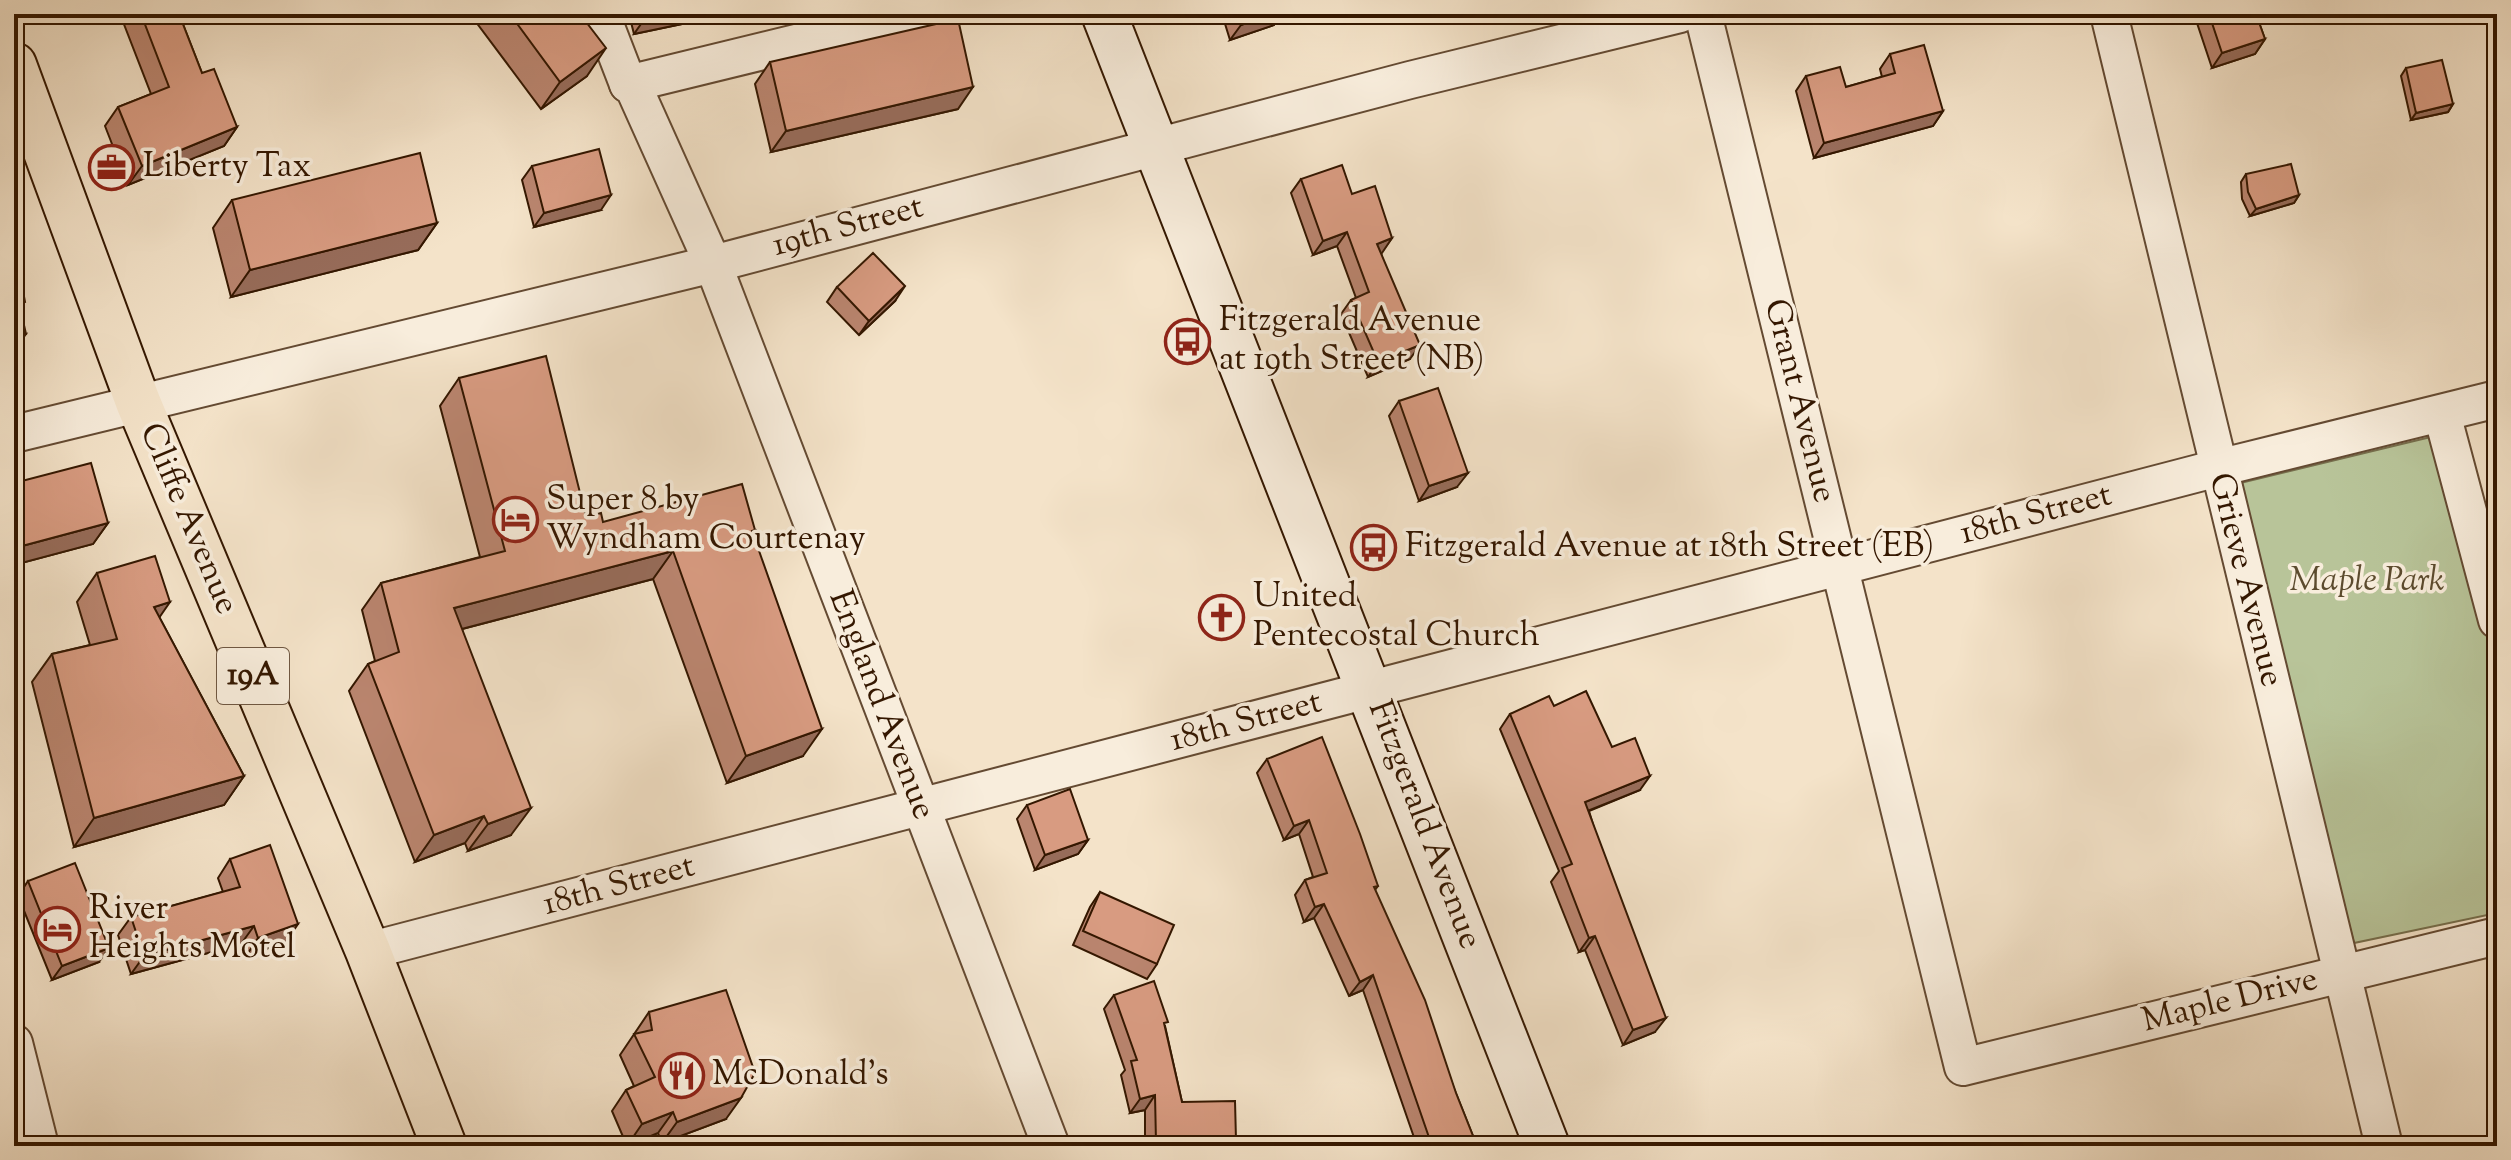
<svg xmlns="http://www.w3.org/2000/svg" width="2511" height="1160" font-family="'Sorts Mill Goudy',serif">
  <rect width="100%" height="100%" fill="#f4e3c9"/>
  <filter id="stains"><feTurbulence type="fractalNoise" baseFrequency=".0025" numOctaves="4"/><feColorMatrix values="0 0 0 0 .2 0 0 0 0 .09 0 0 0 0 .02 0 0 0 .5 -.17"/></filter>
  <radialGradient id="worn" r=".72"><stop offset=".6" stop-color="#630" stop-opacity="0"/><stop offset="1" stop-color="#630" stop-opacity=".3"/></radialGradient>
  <polygon fill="#b8c499" stroke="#766e4c" stroke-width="2" points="2439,435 2497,655 2497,913 2354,943 2232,485"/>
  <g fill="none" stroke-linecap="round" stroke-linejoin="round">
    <defs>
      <g id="street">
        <polyline points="601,14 628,84 633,86 713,264 1051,1146"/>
        <polyline points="1703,14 1963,1067 2497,936"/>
        <polyline points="2109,14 2384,1146"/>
        <polyline points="628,84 915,14"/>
        <polyline points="2442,414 2497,620"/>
        <polyline points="14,434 713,264 1410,80 1680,14"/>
        <polyline points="368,951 2218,468 2497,399"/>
        <polyline points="14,1043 40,1146"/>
      </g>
      <polyline id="secondary" points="1104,14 1547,1146"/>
      <polyline id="primary" points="14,65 138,402 368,951 444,1146"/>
    </defs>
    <use href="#street" stroke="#644a32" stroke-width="40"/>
    <use href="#secondary" stroke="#341700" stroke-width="48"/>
    <use href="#primary" stroke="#341700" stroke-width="48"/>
    <use href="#street" stroke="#f8eddc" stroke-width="36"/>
    <use href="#secondary" stroke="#f8eddc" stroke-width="44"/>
    <use href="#primary" stroke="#f4e3c9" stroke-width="44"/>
  </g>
  <g fill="#ba856f" stroke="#341700" stroke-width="2">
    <polygon points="120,14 185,14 181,19 202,73 237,127 224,146 128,185 105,126 118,107 151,94"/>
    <polygon points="470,14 580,14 587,76 541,109"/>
    <polygon points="629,14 730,14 634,34"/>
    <polygon points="1222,14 1281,14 1274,25 1230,40"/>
    <polygon points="2194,14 2256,14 2265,39 2255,54 2212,68"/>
    <polygon points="1890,54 1943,111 1933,126 1814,158 1796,91 1806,76 1846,87 1882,77 1880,69"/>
    <polygon points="770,62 958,109 771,152 755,84"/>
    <polygon points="2406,68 2453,104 2448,112 2411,120 2401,76"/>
    <polygon points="532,166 601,210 534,227 522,180"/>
    <polygon points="2246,174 2299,195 2294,203 2250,216 2242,199 2241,182"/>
    <polygon points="1301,179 1352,194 1392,238 1381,253 1410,359 1368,377 1341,314 1351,300 1356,298 1337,246 1313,255 1291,193"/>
    <polygon points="232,200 437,223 418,250 231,297 213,228"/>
    <polygon points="837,287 895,301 859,335 827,302"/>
    <polygon points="459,378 586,517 603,522 755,530 752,533 803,756 727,783 653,579 462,629 511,835 468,851 465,843 415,862 349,691 368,664 375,661 362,610 381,583 480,557 440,406"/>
    <polygon points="1399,401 1457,487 1419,501 1389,416"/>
    <polygon points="14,483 108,523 93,544 14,565"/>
    <polygon points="97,573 159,617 244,776 224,805 74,847 32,682 52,654 90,645 77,602"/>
    <polygon points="1554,706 1612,747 1640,790 1589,811 1655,1032 1623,1045 1585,950 1579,952 1551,882 1559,871 1500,729 1510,714"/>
    <polygon points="1267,759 1378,886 1375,890 1477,1146 1417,1146 1363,990 1349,996 1314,918 1304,922 1295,895 1305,880 1313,877 1299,834 1284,840 1257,773"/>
    <polygon points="1027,805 1088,840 1078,854 1035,870 1017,819"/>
    <polygon points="230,859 286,942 246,956 241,944 131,974 118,935 131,917 223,892 218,878"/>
    <polygon points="28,881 99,962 52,980 18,896"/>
    <polygon points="1100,892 1157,964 1147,979 1073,945 1090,907"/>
    <polygon points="1114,995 1165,1026 1182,1102 1236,1140 1232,1146 1145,1146 1145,1110 1130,1113 1121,1075 1125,1070 1104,1009"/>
    <polygon points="649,1012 726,1119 662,1143 658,1133 627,1146 612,1111 626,1090 634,1086 620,1055"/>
  </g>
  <g fill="#976c5a" stroke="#341700" stroke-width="2">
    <polygon points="648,14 730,14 634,34"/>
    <polygon points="1272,14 1281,14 1274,25 1230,40 1241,25"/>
    <polygon points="2297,14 2316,14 2293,19"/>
    <polygon points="2265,39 2255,54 2212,68 2222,53"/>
    <polygon points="606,48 587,76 541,109 560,82"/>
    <polygon points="973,87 958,109 771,152 786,131"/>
    <polygon points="2453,104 2448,112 2411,120 2416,113"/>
    <polygon points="1943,111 1933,126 1814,158 1824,143"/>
    <polygon points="237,127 224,146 128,185 142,166"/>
    <polygon points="611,195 601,210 534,227 544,213"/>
    <polygon points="2299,195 2294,203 2250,216 2256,209"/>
    <polygon points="437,223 418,250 231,297 250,270"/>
    <polygon points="1347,232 1337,246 1313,255 1323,241"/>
    <polygon points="1392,238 1382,253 1367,258 1377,244"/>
    <polygon points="905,286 895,301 859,335 869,321"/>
    <polygon points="26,334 16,348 15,336"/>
    <polygon points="1420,345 1410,359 1368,377 1378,362"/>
    <polygon points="1468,473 1457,487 1419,501 1429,486"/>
    <polygon points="108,523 93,544 14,565 14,557 22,546"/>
    <polygon points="673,551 653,579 435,636 454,608"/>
    <polygon points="170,602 150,631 154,607"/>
    <polygon points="822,729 803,756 727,783 746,756"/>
    <polygon points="244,776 224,805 74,847 94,818"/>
    <polygon points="1650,776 1640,790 1575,816 1585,802"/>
    <polygon points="531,808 511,835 468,851 488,824"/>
    <polygon points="484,816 465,843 415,862 434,835"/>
    <polygon points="1309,820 1299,834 1284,840 1294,826"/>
    <polygon points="1088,840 1078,854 1035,870 1045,855"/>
    <polygon points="1324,904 1314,918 1304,922 1315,907"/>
    <polygon points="298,924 286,942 246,956 258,938"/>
    <polygon points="254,926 241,944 131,974 144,956"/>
    <polygon points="1595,936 1585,950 1579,952 1589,938"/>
    <polygon points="109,948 99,962 52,980 62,966"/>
    <polygon points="1373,975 1363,990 1349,996 1360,982"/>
    <polygon points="1666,1018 1655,1032 1623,1045 1633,1030"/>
    <polygon points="1155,1095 1145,1110 1130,1113 1140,1099"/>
    <polygon points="741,1098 726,1119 662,1143 677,1122"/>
    <polygon points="673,1112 658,1133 627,1146 642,1124"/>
    <polygon points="1236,1140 1232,1146 1153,1146 1156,1142"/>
  </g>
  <g fill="#d89b81" stroke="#341700" stroke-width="2">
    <polygon points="141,14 179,14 202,73 214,69 237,127 142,166 118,107 169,87"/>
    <polygon points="510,14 580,14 606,48 560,82"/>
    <polygon points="1237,14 1272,14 1241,25"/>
    <polygon points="2209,14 2256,14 2265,39 2222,53"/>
    <polygon points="958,19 973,87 786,131 770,62"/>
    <polygon points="1924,45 1943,111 1824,143 1806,76 1840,67 1846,87 1895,73 1890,54"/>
    <polygon points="2442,60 2453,104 2416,113 2406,68"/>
    <polygon points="599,149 611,195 544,213 532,166"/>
    <polygon points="420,153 437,223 250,270 232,200"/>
    <polygon points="2291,164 2299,195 2256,209 2248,192 2246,174"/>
    <polygon points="1342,165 1352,194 1375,186 1392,238 1377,244 1420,345 1378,362 1351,300 1369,292 1347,232 1323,241 1301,179"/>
    <polygon points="873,253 905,286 869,321 837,287"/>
    <polygon points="20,275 25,302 19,303 26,334 15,336 20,359 14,360 14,276"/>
    <polygon points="546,356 586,517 601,513 603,522 742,484 755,530 752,531 822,729 746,756 673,551 454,608 531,808 488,824 484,816 434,835 368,664 399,652 381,583 505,551 459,378"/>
    <polygon points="1438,388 1468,473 1429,486 1399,401"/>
    <polygon points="91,463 108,523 22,546 14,518 14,483"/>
    <polygon points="155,556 170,602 154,607 244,776 94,818 52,654 117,639 97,573"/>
    <polygon points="1586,691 1612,747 1635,738 1650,776 1585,802 1666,1018 1633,1030 1595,936 1589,938 1562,868 1572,864 1510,714 1549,696 1554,706"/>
    <polygon points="1322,737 1360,834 1378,886 1374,887 1425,1000 1456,1093 1477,1146 1432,1146 1373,975 1360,982 1324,904 1315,907 1305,880 1327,873 1309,820 1294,826 1267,759"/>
    <polygon points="1070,789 1088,840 1045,855 1027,805"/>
    <polygon points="270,845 298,924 258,938 254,926 144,956 131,917 240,887 230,859"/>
    <polygon points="75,863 109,948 62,966 28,881"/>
    <polygon points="1100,892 1174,925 1157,964 1083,931"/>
    <polygon points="1154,981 1168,1022 1164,1023 1182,1102 1235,1101 1236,1140 1156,1142 1155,1095 1140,1099 1131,1061 1137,1060 1114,995"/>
    <polygon points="726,990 755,1073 741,1098 677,1122 673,1112 642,1124 626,1090 655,1077 634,1034 652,1030 649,1012"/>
  </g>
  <defs>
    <symbol id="office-ring" viewBox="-11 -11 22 22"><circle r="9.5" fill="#f8eddc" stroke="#8f2418" stroke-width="1.5"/><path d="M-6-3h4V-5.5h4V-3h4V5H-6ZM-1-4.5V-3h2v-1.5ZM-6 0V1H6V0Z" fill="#8f2418"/></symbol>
    <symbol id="bus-ring" viewBox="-11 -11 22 22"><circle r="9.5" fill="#f8eddc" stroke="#8f2418" stroke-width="1.5"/><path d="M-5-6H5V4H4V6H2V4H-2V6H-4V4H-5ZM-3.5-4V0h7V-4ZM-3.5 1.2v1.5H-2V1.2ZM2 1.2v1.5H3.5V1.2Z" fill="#8f2418"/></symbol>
    <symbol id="hotel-ring" viewBox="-11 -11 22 22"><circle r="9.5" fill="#f8eddc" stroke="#8f2418" stroke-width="1.5"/><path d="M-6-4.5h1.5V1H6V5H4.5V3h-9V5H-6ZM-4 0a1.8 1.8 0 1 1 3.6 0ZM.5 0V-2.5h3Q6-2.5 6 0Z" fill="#8f2418"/></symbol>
    <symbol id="church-ring" viewBox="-11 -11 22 22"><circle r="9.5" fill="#f8eddc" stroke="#8f2418" stroke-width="1.5"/><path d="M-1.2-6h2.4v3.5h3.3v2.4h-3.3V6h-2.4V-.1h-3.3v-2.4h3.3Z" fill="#8f2418"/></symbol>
    <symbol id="restaurant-ring" viewBox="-11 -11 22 22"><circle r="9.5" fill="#f8eddc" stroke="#8f2418" stroke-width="1.5"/><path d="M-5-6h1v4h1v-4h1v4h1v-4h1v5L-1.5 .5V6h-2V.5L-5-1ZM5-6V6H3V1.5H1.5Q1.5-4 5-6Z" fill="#8f2418"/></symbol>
  </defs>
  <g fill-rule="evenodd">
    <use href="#office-ring" x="86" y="142" width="51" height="51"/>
    <use href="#bus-ring" x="1162" y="316" width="51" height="51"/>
    <use href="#hotel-ring" x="490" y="494" width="51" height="51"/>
    <use href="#bus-ring" x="1348" y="522" width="51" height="51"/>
    <use href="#church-ring" x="1196" y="592" width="51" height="51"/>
    <use href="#hotel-ring" x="32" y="904" width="51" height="51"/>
    <use href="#restaurant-ring" x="656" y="1050" width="51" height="51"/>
  </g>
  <g text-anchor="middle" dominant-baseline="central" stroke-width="7" stroke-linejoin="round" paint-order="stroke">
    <rect fill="#f8eddc" stroke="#6f5742" stroke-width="2" x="217" y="648" width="72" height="56" rx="6"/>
    <g font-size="32" font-weight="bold" fill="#341700">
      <text x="253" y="676">19A</text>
    </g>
    <g font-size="34" fill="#341700" stroke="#f8eddc" text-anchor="start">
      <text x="143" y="167">Liberty Tax</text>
      <text x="1219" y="321">Fitzgerald Avenue<tspan x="1219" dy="39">at 19th Street (NB)</tspan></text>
      <text x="546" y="500">Super 8 by<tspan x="546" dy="39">Wyndham Courtenay</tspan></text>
      <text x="1405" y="547">Fitzgerald Avenue at 18th Street (EB)</text>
      <text x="1253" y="597">United<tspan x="1253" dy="39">Pentecostal Church</tspan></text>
      <text x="89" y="909">River<tspan x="89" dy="39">Heights Motel</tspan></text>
      <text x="712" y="1075">McDonald's</text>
    </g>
    <g font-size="34" fill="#341700" stroke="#f8eddc">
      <text transform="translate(848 227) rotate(-15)">19th Street</text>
      <text transform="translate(1799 401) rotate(76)">Grant Avenue</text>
      <text transform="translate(2036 515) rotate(-15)">18th Street</text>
      <text transform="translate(188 519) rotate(67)">Cliffe Avenue</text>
      <text transform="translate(2245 580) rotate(76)">Grieve Avenue</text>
      <text transform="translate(881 705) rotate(69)">England Avenue</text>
      <text transform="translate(1246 722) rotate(-15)">18th Street</text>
      <text transform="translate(1424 825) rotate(69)">Fitzgerald Avenue</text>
      <text transform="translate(619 886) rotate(-15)">18th Street</text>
      <text transform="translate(2230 1001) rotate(-14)">Maple Drive</text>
    </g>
    <g font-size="34" font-style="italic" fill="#5c4b2e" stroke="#f8eddc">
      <text x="2367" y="581">Maple Park</text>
    </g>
  </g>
  <rect width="2511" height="1160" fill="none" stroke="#f4e3c9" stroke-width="48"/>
  <rect x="16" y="16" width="2479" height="1128" fill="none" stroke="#341700" stroke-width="4"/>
  <rect x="24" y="24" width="2463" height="1112" fill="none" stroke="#341700" stroke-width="2"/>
  <rect width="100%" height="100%" filter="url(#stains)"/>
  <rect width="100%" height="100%" fill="url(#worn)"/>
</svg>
